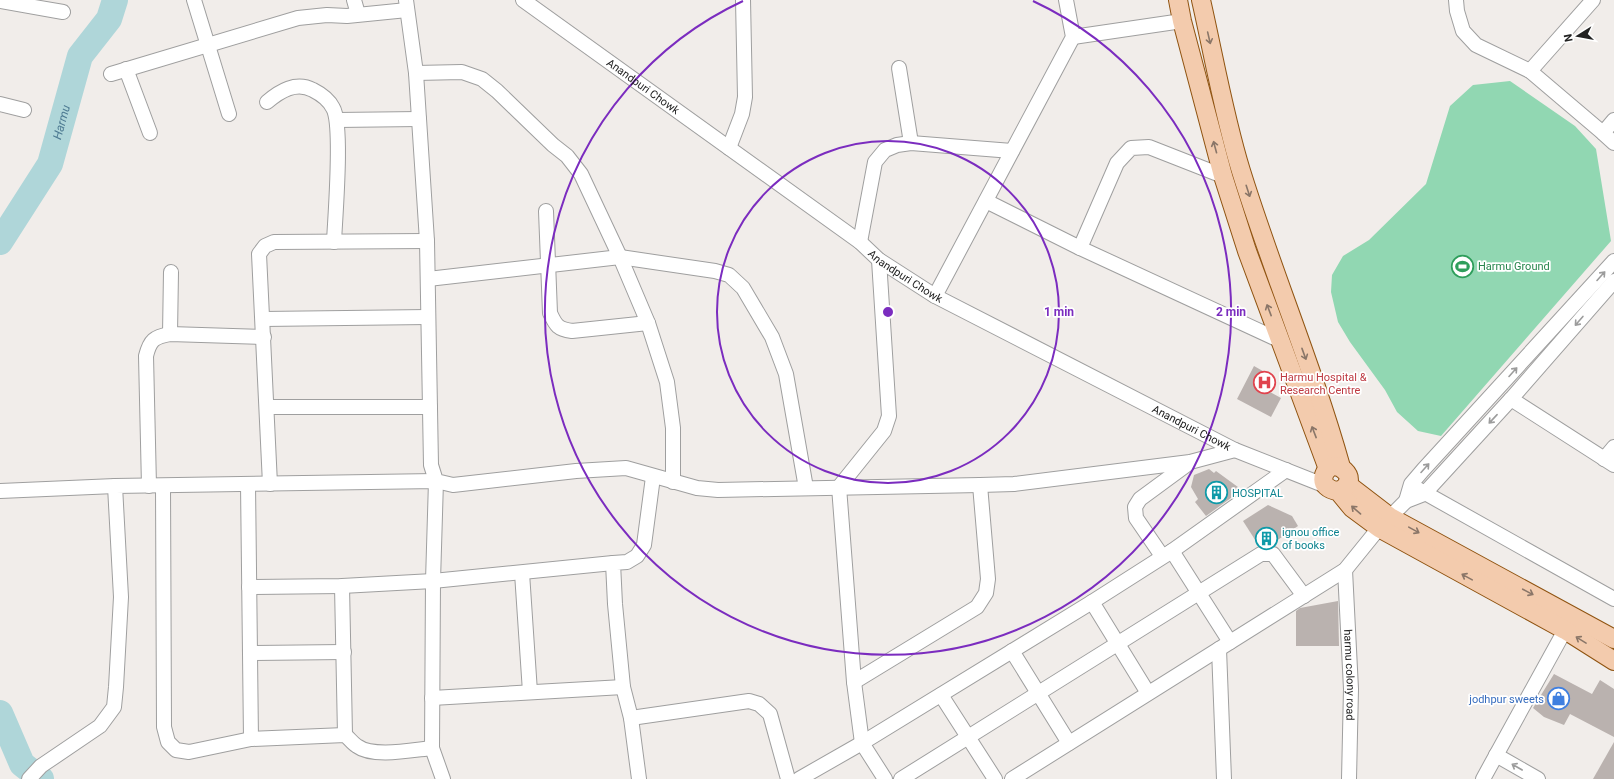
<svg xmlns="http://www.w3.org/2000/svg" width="1614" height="779" font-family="Roboto,sans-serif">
  <rect width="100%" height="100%" fill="#f1edea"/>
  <polygon fill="#91d7b2" points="1510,81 1575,126 1596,149 1611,241 1441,436 1418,431 1397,412 1385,390 1350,342 1338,322 1331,292 1332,275 1343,256 1369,240 1426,184 1450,106 1473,85"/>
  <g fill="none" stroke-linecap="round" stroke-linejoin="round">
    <g stroke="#afd6d9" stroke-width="26">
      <path id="s1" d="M0,242L50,164L80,56L109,19L115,0"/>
      <polyline points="0,713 22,764 41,779"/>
    </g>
  </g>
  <g fill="#bab2af">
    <polygon points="1254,366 1275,378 1268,391 1281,398 1271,417 1237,399"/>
    <polygon points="1209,469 1214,473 1216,471 1242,490 1206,516 1195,502 1198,499 1191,487 1194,475"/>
    <polygon points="1268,505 1292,516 1298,526 1269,546 1259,546 1243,521"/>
    <polygon points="1338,601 1339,646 1296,646 1296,611 1300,608"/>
    <polygon points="1554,674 1592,694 1600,680 1614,689 1614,737 1570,714 1564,725 1544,717 1533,708"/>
    <polygon points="1614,742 1614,779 1593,779"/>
  </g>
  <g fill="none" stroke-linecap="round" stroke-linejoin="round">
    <defs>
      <g id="minor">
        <polyline points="194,0 229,114"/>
        <polyline points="354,0 358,14"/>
        <polyline points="406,0 416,73 427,241 431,465 436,481 453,485 576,471 626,468 697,488 718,490 980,485 1014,484 1190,462 1235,450"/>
        <path id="s2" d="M523,0L860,242L879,260L935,296L1235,450L1326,486"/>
        <polyline points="1456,0 1457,11 1463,31 1476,45 1530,71 1603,133 1614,143"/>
        <polyline points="0,1 63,12"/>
        <polyline points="1073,37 1182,21"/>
        <polyline points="899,68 911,143"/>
        <polyline points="126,69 150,133"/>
        <polyline points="1530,71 1593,0"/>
        <polyline points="416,73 462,72 482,79 497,91 553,145 567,156 581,174 620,257 648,323 667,382 673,428 673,482"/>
        <polyline points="111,74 298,18 327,15 347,16 407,10"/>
        <path d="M267,102C280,91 296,81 313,90C321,94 329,100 333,108C343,125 335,218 334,242"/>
        <polyline points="0,104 24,110"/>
        <polyline points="337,120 419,119"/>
        <polyline points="1603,133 1614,120"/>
        <polyline points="729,148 742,114 745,97 743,0"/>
        <polyline points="986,201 1080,248 1281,341"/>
        <path d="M546,211L550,313C556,326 558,329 572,331L648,323"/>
        <polyline points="860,242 875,162 885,150 897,145 911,143 1012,151"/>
        <polyline points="1080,248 1117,163 1131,148 1149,147 1223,176"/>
        <polyline points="879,260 889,416 884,431 839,487 854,682 862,743 885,779"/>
        <polyline points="428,279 620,257 715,271 729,275 743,288 772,337 786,374 806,488"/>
        <polyline points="935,296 1073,37 1066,0"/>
        <polyline points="263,319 428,317"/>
        <polyline points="170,334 171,272"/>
        <polyline points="1511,399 1614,465"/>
        <polyline points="267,407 430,407"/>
        <polyline points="1604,459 1614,447"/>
        <polyline points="248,484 251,739"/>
        <polyline points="270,484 259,254 265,246 274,242 427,241"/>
        <path d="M149,486L146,356C150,340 154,337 170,334L264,337"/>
        <path d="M163,486L164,727L168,742L176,750L189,752L251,739L345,735C349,738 352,743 357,746C373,758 412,750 432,748"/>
        <polyline points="1418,489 1614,599"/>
        <polyline points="0,491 115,486"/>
        <polyline points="1406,501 1411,484 1423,470 1614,261"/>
        <polyline points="1390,517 1406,501 1424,494 1511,399 1614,281"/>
        <polyline points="1172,551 1230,642"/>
        <polyline points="1162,556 1136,518 1135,507 1140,499 1189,463"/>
        <path id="s3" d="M1345,570L1351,689L1349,779"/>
        <polyline points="522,573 530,692"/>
        <polyline points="342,586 345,735"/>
        <polyline points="249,587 342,586 433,581 613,563"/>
        <polyline points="1092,602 1148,693"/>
        <polyline points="1219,649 1224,779"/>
        <polyline points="1012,651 1069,743"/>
        <polyline points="250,653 344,652"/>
        <polyline points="854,682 977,607 986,593 988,579 980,485"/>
        <polyline points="941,695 995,779"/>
        <polyline points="432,698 623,687"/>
        <polyline points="631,718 749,701 759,704 770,714 788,779"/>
        <polyline points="1496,755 1538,779"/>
        <polyline points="29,779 41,766 100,726 114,707 116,687 121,597 115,486 436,481 433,581 432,748 443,779"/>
        <polyline points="639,779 631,718 623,687 615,604 613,563 627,562 637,556 644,545 653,477"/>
        <polyline points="799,779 862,743 1092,602 1172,551 1286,470"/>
        <polyline points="901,779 1261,554 1273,554 1304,596"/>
        <polyline points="1012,779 1345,570 1379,528"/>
        <polyline points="1483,779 1565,630"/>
      </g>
      <g id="major">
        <polyline points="1178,0 1182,21 1223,176 1247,251 1328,469"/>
        <path d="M1201,0C1214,57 1224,116 1241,171C1272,271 1313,367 1341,467"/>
        <polyline points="1347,484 1390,517 1614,639"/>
        <path d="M1338,491C1366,481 1332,452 1324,475C1321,485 1329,490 1338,491L1352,508L1379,528L1565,630L1614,661"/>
      </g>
    </defs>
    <use href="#minor" stroke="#9f9f9f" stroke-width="16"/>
    <use href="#major" stroke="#8f5310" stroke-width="20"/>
    <use href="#minor" stroke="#fff" stroke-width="14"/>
    <use href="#major" stroke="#f3cbad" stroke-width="18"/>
  </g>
  <defs><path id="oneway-shaft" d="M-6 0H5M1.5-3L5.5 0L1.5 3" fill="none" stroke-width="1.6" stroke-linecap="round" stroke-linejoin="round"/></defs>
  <g stroke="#8a7668">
    <use href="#oneway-shaft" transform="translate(1209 38) rotate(77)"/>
    <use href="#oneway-shaft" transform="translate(1215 147) rotate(-105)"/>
    <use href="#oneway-shaft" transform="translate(1248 191) rotate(72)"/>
    <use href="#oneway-shaft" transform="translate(1269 310) rotate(-111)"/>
    <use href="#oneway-shaft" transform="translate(1304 354) rotate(70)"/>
    <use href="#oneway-shaft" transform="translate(1314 432) rotate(-111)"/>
    <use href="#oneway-shaft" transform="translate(1356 510) rotate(-139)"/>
    <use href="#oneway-shaft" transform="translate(1414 530) rotate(29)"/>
    <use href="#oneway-shaft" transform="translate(1467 577) rotate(-151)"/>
    <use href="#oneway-shaft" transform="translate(1528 592) rotate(28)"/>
    <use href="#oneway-shaft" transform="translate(1581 640) rotate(-148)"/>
  </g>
  <g stroke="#9c9c9c">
    <use href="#oneway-shaft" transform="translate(1601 276) rotate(-48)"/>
    <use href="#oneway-shaft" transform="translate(1579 321) rotate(131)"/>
    <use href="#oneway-shaft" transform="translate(1513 372) rotate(-48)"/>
    <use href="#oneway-shaft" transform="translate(1493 419) rotate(133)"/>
    <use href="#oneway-shaft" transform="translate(1425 468) rotate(-48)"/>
    <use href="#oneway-shaft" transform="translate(1517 767) rotate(-150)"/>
  </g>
  <g fill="none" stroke="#7b2cbf" stroke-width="2">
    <circle cx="888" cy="312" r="171"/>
    <path d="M1033 1A343 343 0 1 1 743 1"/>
  </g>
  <defs>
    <symbol id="stadium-ring" viewBox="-11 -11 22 22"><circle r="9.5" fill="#fff" stroke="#2e9e5b" stroke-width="1.5"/><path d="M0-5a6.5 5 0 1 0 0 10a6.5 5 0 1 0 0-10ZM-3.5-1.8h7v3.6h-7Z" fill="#2e9e5b"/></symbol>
    <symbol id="hospital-ring" viewBox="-11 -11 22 22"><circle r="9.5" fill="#fff" stroke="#e0444e" stroke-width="1.5"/><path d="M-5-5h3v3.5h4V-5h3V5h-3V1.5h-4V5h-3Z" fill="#e0444e"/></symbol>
    <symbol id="building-ring" viewBox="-11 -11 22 22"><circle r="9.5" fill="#fff" stroke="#0f9aa8" stroke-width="1.5"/><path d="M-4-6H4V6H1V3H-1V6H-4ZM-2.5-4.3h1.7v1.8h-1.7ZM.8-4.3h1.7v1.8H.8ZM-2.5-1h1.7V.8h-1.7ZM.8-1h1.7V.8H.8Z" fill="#0f9aa8"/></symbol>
    <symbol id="shop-ring" viewBox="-11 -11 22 22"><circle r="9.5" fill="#fff" stroke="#3f7fe0" stroke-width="1.5"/><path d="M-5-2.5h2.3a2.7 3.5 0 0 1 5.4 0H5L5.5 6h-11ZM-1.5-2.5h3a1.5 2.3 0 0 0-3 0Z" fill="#3f7fe0"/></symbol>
  </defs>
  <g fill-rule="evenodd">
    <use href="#stadium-ring" x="1450" y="254" width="25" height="25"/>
    <use href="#hospital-ring" x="1252" y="370" width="25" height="25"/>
    <use href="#building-ring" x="1204" y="480" width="25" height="25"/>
    <use href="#building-ring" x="1254" y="526" width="25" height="25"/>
    <use href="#shop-ring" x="1546" y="686" width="25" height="25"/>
  </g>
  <g text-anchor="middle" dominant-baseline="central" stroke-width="3.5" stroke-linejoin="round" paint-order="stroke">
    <g font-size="11" fill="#222" stroke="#fff">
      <text stroke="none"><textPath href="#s2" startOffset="148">Anandpuri Chowk</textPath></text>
      <text stroke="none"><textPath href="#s2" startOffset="472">Anandpuri Chowk</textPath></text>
      <text stroke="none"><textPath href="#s2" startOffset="796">Anandpuri Chowk</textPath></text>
      <text stroke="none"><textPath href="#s3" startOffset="105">harmu colony road</textPath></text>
    </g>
    <g font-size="11" fill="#27864d" stroke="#fff" text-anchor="start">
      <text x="1478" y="266">Harmu Ground</text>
    </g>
    <g font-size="11" fill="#be3a42" stroke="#fff" text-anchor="start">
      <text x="1280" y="377">Harmu Hospital &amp;<tspan x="1280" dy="13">Research Centre</tspan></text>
    </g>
    <g font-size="11" fill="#0d838f" stroke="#fff" text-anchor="start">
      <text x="1232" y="493">HOSPITAL</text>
      <text x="1282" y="532">ignou office<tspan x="1282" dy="13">of books</tspan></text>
    </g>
    <g font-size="11" fill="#366cbe" stroke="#fff" text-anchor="end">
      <text x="1544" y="699">jodhpur sweets</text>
    </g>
    <g font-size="12" font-style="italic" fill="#4c7991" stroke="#fff">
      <text stroke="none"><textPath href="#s1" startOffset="136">Harmu</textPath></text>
    </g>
  </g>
  <circle cx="888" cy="312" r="6" fill="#7b2cbf" stroke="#fff" stroke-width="2"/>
  <g font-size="12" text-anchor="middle" font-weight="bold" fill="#7b2cbf" stroke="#fff" stroke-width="3.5" stroke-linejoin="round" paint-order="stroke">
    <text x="1059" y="316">1 min</text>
    <text x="1231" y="316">2 min</text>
  </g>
  <g transform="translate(1578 36) rotate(259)" stroke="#ffffff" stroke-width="3" paint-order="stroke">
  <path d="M0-3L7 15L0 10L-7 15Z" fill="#222222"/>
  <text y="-6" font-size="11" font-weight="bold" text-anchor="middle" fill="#222222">N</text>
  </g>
</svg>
